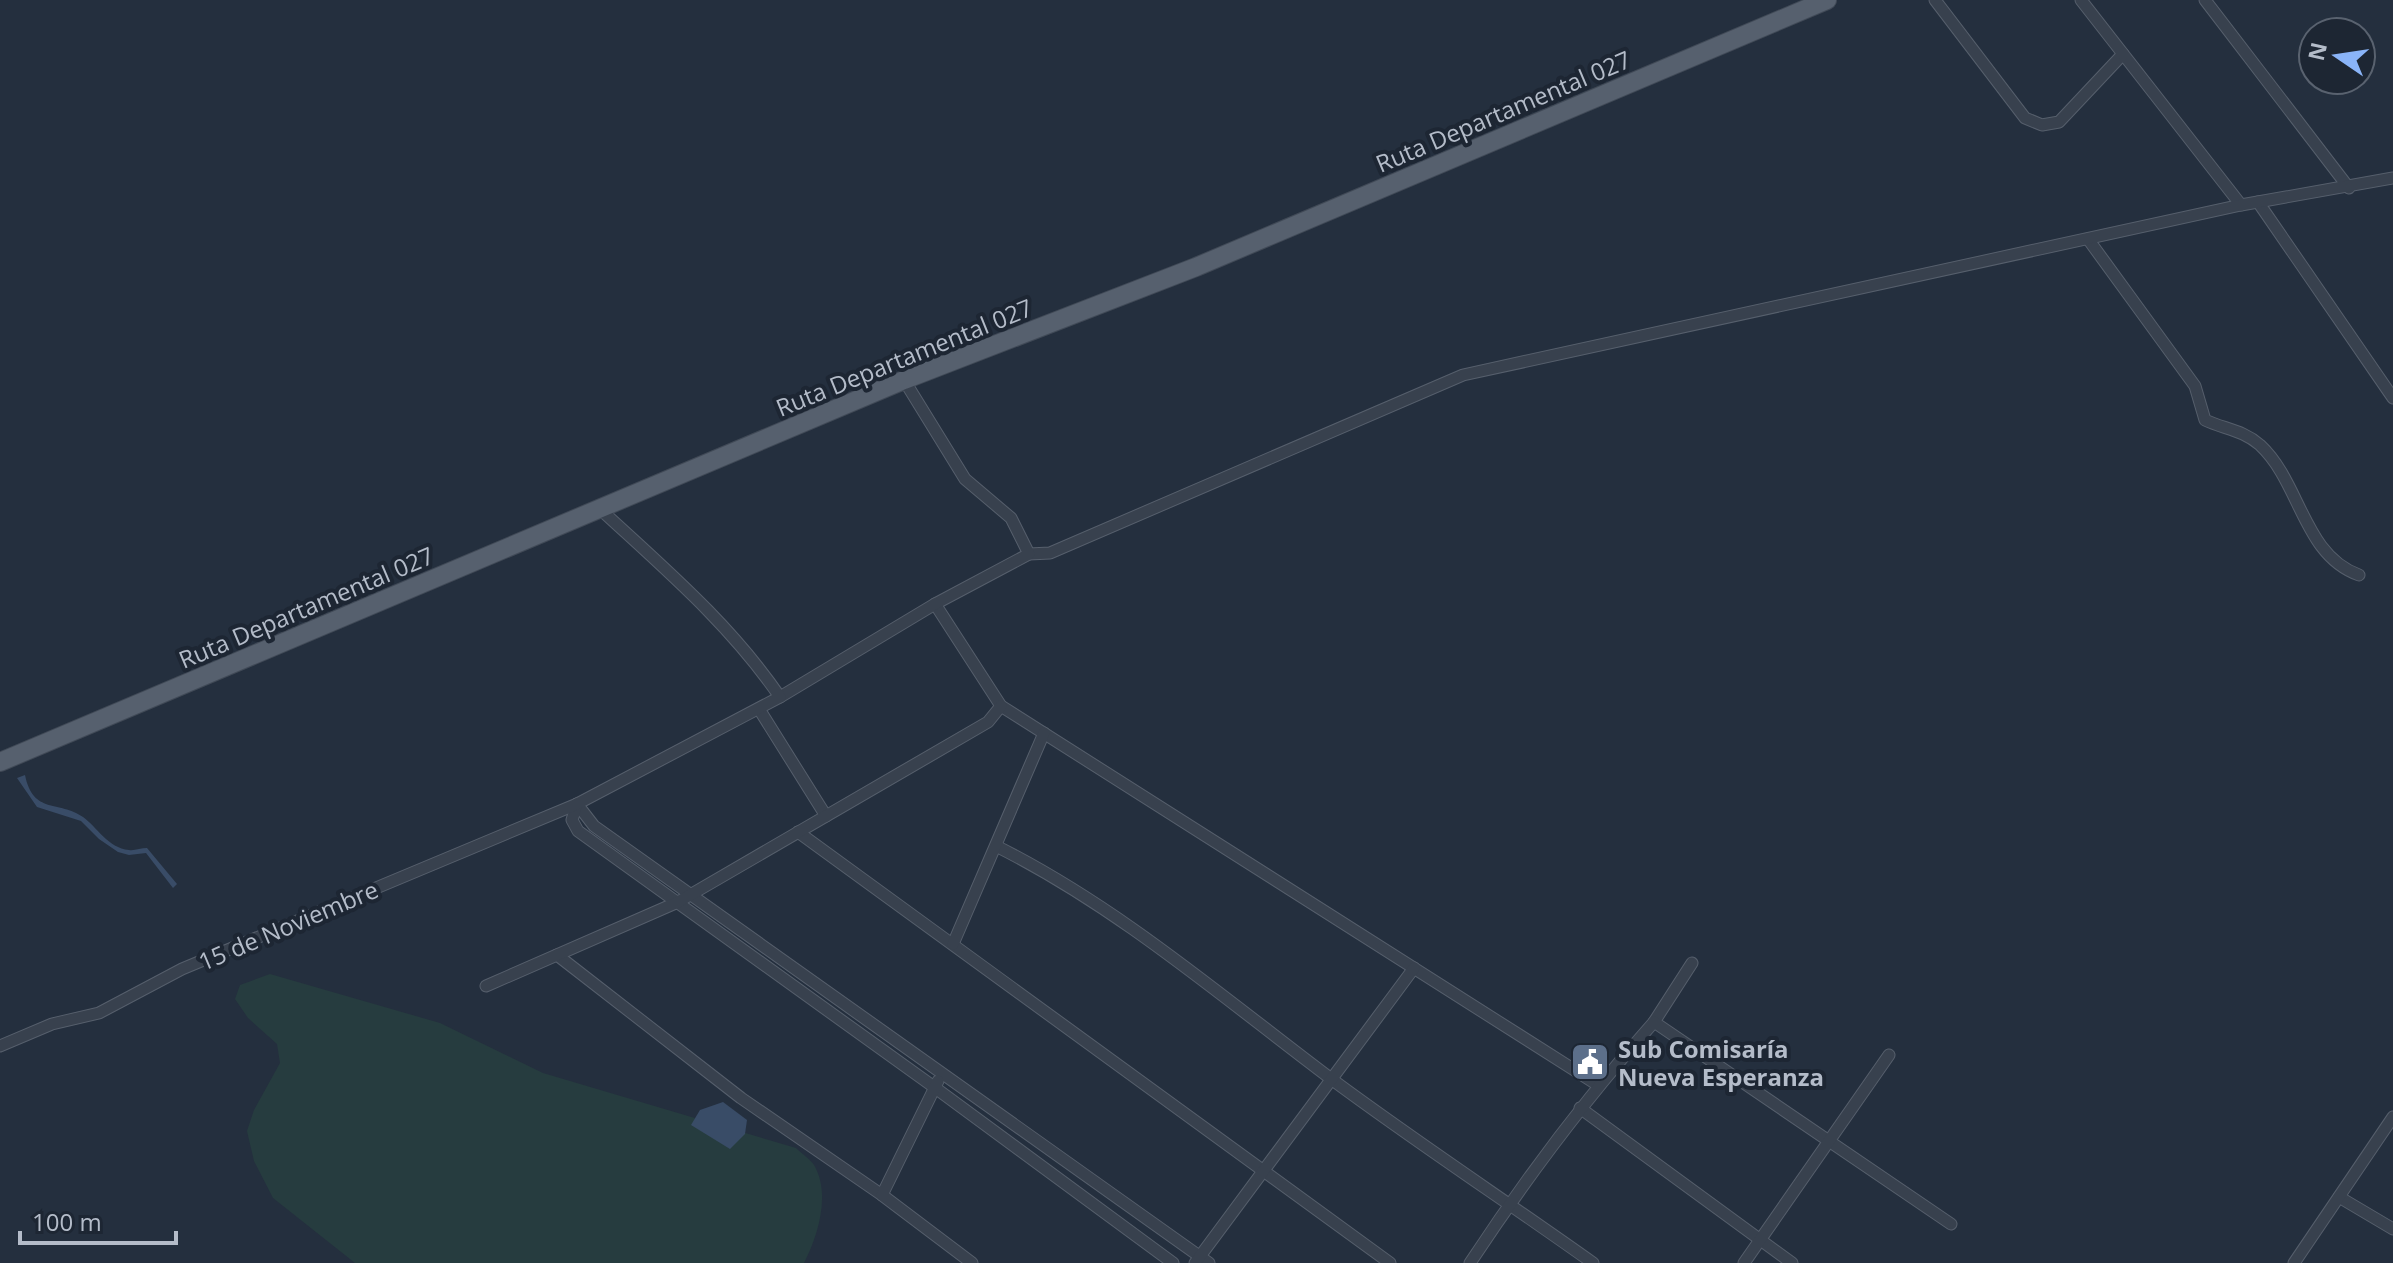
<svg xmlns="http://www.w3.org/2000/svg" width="2393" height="1263" font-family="'Open Sans',sans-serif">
  <rect width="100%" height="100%" fill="#242f3e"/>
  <path fill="#263c3f" d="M270,974L440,1023L543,1073L796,1148C801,1153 810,1159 814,1165C831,1194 818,1236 804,1263H355L273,1198L254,1161L247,1131L254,1110L280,1063L277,1044L248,1018L235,999L240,985Z"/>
  <g fill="#394c67">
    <path d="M25,775C33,815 59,800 83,817C97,827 108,848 129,850C134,851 141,848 147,848L177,884L173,888L146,853L129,855L118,852L99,839L81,821L37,807L17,778Z"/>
    <polygon points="723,1102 747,1120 745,1134 730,1149 691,1125 700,1110"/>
  </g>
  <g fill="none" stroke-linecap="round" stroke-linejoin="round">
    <defs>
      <g id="minor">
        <polyline points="1935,0 2025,118 2042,125 2059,122 2123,54"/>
        <polyline points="2081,0 2241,205"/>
        <polyline points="2205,0 2349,188"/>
        <polyline points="2258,202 2393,398"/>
        <path d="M2088,239L2195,386L2205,420C2224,429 2243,430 2260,445C2301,483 2303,555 2359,575"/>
        <polyline points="1029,554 1050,553 1463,375 2241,205 2393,178"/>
        <polyline points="935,604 1001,706 1598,1085"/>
        <polyline points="780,697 935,604 1029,554 1011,518 965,479 904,380"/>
        <polyline points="759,709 826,816"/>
        <polyline points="577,804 594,826 1209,1263"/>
        <polyline points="577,804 572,820 578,831 934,1087 1173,1263"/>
        <polyline points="798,832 1390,1263"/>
        <path d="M996,846C1118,907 1221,996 1330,1078C1416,1142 1506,1201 1593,1263"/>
        <polyline points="953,944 1044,733"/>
        <polyline points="557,955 741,1098 882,1195"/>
        <polyline points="486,986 678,902 988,722 1001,706"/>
        <polyline points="1654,1022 1692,963"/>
        <path d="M0,1046L52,1024L99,1013L182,969L577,804L780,697C730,624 665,569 600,509"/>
        <polyline points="938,1081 882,1195 972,1263"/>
        <polyline points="1580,1108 1792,1263"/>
        <polyline points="2339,1197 2393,1229"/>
        <polyline points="1195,1263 1414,968"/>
        <path d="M1470,1263C1526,1178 1586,1098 1654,1022L1951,1224"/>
        <polyline points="1744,1263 1889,1055"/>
        <polyline points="2294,1263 2393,1117"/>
      </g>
      <polyline id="primary" points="0,762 904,380 1196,267 1827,0"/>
    </defs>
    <use href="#minor" stroke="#565f6c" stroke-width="13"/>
    <use href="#primary" stroke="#414a57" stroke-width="20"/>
    <use href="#minor" stroke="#38414e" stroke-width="11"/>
    <use href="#primary" stroke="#56606e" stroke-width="18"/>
  </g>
  <defs>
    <symbol id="civic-square" viewBox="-11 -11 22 22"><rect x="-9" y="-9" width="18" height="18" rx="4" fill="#5c6f8a" stroke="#1d2633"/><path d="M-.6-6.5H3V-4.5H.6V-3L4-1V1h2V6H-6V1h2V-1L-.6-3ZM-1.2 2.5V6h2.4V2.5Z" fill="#fff"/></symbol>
  </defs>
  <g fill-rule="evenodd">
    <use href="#civic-square" x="1568" y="1040" width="44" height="44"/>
  </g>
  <g text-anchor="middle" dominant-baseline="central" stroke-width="8" stroke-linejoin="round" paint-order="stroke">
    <g font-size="24" fill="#b4bcc9" stroke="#1d2633">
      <text transform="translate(1503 111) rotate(-23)">Ruta Departamental 027</text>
      <text transform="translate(904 357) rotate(-22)">Ruta Departamental 027</text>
      <text transform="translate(306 607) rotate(-23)">Ruta Departamental 027</text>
      <text transform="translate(288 925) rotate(-23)">15 de Noviembre</text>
    </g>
    <g font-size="24" font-weight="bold" fill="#b4bcc9" stroke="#1d2633" text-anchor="start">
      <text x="1618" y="1048">Sub Comisaría<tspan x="1618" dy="28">Nueva Esperanza</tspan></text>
    </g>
  </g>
  <g transform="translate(2337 56) rotate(283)"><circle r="38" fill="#1d2633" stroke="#59626f" stroke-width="2"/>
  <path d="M0-6L14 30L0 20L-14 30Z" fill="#8ab4f8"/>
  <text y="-12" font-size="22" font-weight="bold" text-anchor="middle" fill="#b4bcc9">N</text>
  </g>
  <path d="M20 1231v12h156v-12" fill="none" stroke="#b4bcc9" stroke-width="4"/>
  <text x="32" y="1231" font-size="24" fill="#b4bcc9" stroke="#1d2633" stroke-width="6" paint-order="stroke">100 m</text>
</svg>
